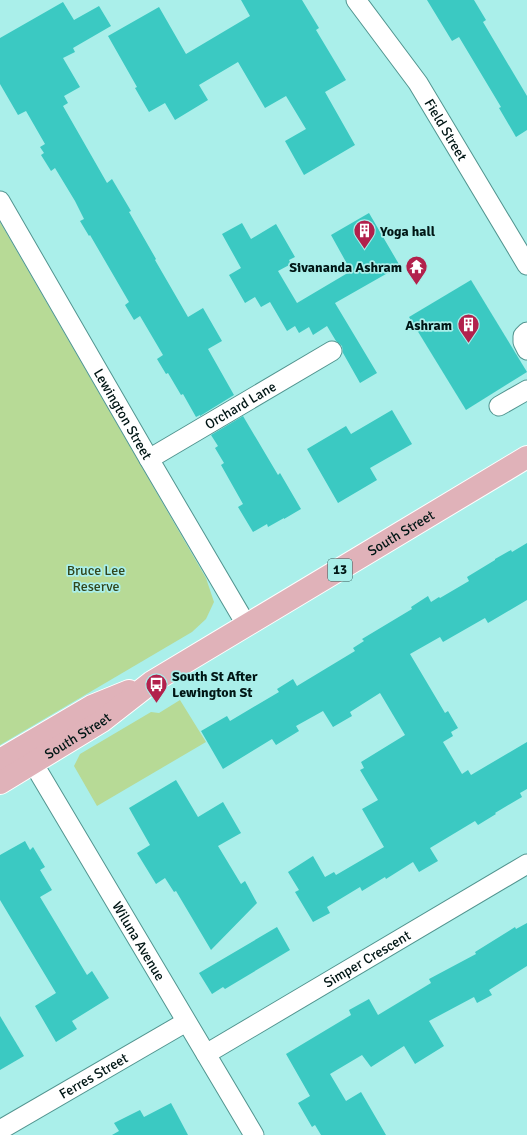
<svg xmlns="http://www.w3.org/2000/svg" width="527" height="1135" font-family="Signika,sans-serif">
  <rect width="100%" height="100%" fill="#aaefea"/>
  <g fill="#b7da96">
    <polygon points="0,222 206,578 214,602 206,619 192,632 0,745"/>
    <polygon points="180,700 206,742 97,806 74,766 80,754 151,712 159,713"/>
  </g>
  <g fill="#3bc9c2">
    <polygon points="241,0 302,0 319,28 316,30 346,80 325,92 355,145 304,175 285,141 306,129 286,96 265,108 238,62 199,85 208,100 175,120 165,103 149,112 135,88 137,87 108,36 159,7 186,54 250,16"/>
    <polygon points="427,0 474,0 486,20 483,22 527,96 527,130 516,137 499,108 501,107 459,37 452,41"/>
    <polygon points="63,2 74,20 99,6 111,26 73,48 75,52 63,58 80,87 64,96 68,103 63,106 107,183 112,179 131,211 129,212 156,259 155,260 188,317 203,308 222,341 208,349 234,395 200,416 200,415 196,417 183,394 181,395 168,373 166,374 157,359 163,355 140,316 134,320 125,305 129,302 90,235 89,236 80,221 84,219 75,201 55,168 51,171 41,155 44,153 40,147 45,144 26,111 18,115 0,84 0,38"/>
    <polygon points="369,213 400,266 335,303 377,373 360,383 343,353 342,346 336,341 327,326 313,335 309,327 299,333 295,326 287,331 270,302 261,307 255,297 245,303 229,275 241,268 222,234 242,223 251,239 276,224 295,257 289,260 291,264 278,271 297,303 351,271 331,235"/>
    <polygon points="471,280 527,372 466,410 409,317"/>
    <polygon points="392,410 412,444 370,468 377,480 338,503 307,449 346,426 351,434"/>
    <polygon points="243,416 278,475 280,473 301,509 284,519 284,518 268,527 267,524 253,532 238,507 243,504 221,465 224,463 215,448 218,446 211,435"/>
    <polygon points="527,543 527,600 488,623 485,618 443,642 440,637 410,654 445,713 448,711 458,728 451,732 453,736 443,742 462,774 468,770 471,775 527,742 527,789 520,793 522,797 495,813 496,814 478,825 475,821 430,848 438,861 419,872 413,862 386,879 385,877 362,891 360,887 327,907 330,913 313,922 295,892 299,890 288,872 313,856 325,877 334,872 336,875 384,847 362,809 378,800 360,770 364,768 361,762 405,735 380,693 350,712 352,716 333,727 323,711 296,726 299,731 276,745 272,739 223,769 201,731 227,716 230,721 279,692 277,689 293,679 297,686 355,651 353,648 364,641 362,639 412,609 411,607 428,596 431,602 439,597 440,598 469,581 467,577 495,560 495,559 511,550 512,552"/>
    <polygon points="176,780 198,817 223,802 241,833 218,846 241,884 245,881 257,903 211,950 176,891 174,892 165,878 156,884 137,853 150,845 129,808"/>
    <polygon points="25,841 30,850 33,847 45,867 40,870 52,890 40,897 87,975 92,971 109,998 72,1021 77,1029 56,1042 35,1006 56,993 0,900 0,855"/>
    <polygon points="527,923 527,966 489,990 492,995 477,1003 474,997 429,1021 444,1046 415,1064 404,1046 371,1067 362,1055 330,1074 346,1101 361,1092 386,1135 321,1135 315,1125 312,1127 298,1103 310,1096 286,1054 351,1015 349,1010 369,999 378,1015 431,983 429,979 476,954 475,952 515,927 516,929"/>
    <polygon points="277,927 290,950 225,989 223,987 212,994 199,973"/>
    <polygon points="0,1016 24,1056 0,1070"/>
    <polygon points="171,1103 188,1135 112,1135 119,1131 114,1123 140,1110 144,1117"/>
  </g>
  <g fill="none" stroke-linecap="round" stroke-linejoin="round">
    <defs>
      <g id="street">
        <path id="s1" d="M356,0L418,83L527,265"/>
        <path id="s2" d="M0,201L149,459L247,626"/>
        <polyline points="527,332 523,336 523,342 527,350"/>
        <polyline points="499,406 527,390"/>
        <path id="s3" d="M149,459L332,351"/>
        <path id="s4" d="M26,751L254,1135"/>
        <path id="s5" d="M206,1054L527,864"/>
        <path id="s6" d="M0,1130L186,1022"/>
      </g>
      <g id="primary">
        <polyline points="0,760 92,706 129,691"/>
        <path id="s7" d="M0,783L102,721L152,682L527,457"/>
      </g>
    </defs>
    <use href="#street" stroke="#529590" stroke-width="21"/>
    <use href="#primary" stroke="#fff" stroke-width="24"/>
    <use href="#street" stroke="#fff" stroke-width="19"/>
    <use href="#primary" stroke="#e0b2b9" stroke-width="22"/>
  </g>
  <defs>
    <symbol id="building-pin" viewBox="-11 -11 22 30"><path d="M0 17L-7.5 6A9.5 9.5 0 1 1 7.5 6Z" fill="#b2214c" stroke="#aaefea"/><path d="M-4-6H4V6H1V3H-1V6H-4ZM-2.5-4.3h1.7v1.8h-1.7ZM.8-4.3h1.7v1.8H.8ZM-2.5-1h1.7V.8h-1.7ZM.8-1h1.7V.8H.8Z" fill="#fff"/></symbol>
    <symbol id="temple-pin" viewBox="-11 -11 22 30"><path d="M0 17L-7.5 6A9.5 9.5 0 1 1 7.5 6Z" fill="#b2214c" stroke="#aaefea"/><path d="M0-6L5-2H3V0L6.5 2.5H4V6H1.5V3h-3V6H-4V2.5H-6.5L-3 0V-2H-5Z" fill="#fff"/></symbol>
    <symbol id="bus-pin" viewBox="-11 -11 22 30"><path d="M0 17L-7.5 6A9.5 9.5 0 1 1 7.5 6Z" fill="#b2214c" stroke="#aaefea"/><path d="M-5-6H5V4H4V6H2V4H-2V6H-4V4H-5ZM-3.5-4V0h7V-4ZM-3.5 1.2v1.5H-2V1.2ZM2 1.2v1.5H3.5V1.2Z" fill="#fff"/></symbol>
  </defs>
  <g fill-rule="evenodd">
    <use href="#building-pin" x="352" y="218" width="25" height="34"/>
    <use href="#temple-pin" x="404" y="254" width="25" height="34"/>
    <use href="#building-pin" x="456" y="312" width="25" height="34"/>
    <use href="#bus-pin" x="144" y="672" width="25" height="34"/>
  </g>
  <g text-anchor="middle" dominant-baseline="central" stroke-width="3.5" stroke-linejoin="round" paint-order="stroke">
    <rect fill="#aaefea" stroke="#335755" stroke-width="1" x="328" y="559" width="24" height="22" rx="3"/>
    <g font-size="13" font-weight="bold" fill="#001615">
      <text x="340" y="570">13</text>
    </g>
    <g font-size="14" fill="#001615" stroke="#aaefea">
      <text stroke="none"><textPath href="#s1" startOffset="158">Field Street</textPath></text>
      <text stroke="none"><textPath href="#s3" startOffset="106">Orchard Lane</textPath></text>
      <text stroke="none"><textPath href="#s2" startOffset="246">Lewington Street</textPath></text>
      <text stroke="none"><textPath href="#s7" startOffset="473">South Street</textPath></text>
      <text stroke="none"><textPath href="#s7" startOffset="91">South Street</textPath></text>
      <text stroke="none"><textPath href="#s4" startOffset="221">Wiluna Avenue</textPath></text>
      <text stroke="none"><textPath href="#s5" startOffset="187">Simper Crescent</textPath></text>
      <text stroke="none"><textPath href="#s6" startOffset="108">Ferres Street</textPath></text>
    </g>
    <g font-size="14" font-weight="bold" fill="#001615" stroke="#aaefea" text-anchor="start">
      <text x="380" y="231">Yoga hall</text>
      <text x="402" y="267" text-anchor="end">Sivananda Ashram</text>
      <text x="452" y="325" text-anchor="end">Ashram</text>
      <text x="172" y="676">South St After<tspan x="172" dy="16">Lewington St</tspan></text>
    </g>
    <g font-size="14" fill="#32461c" stroke="#aaefea">
      <text x="96" y="570">Bruce Lee<tspan x="96" dy="16">Reserve</tspan></text>
    </g>
  </g>
</svg>
